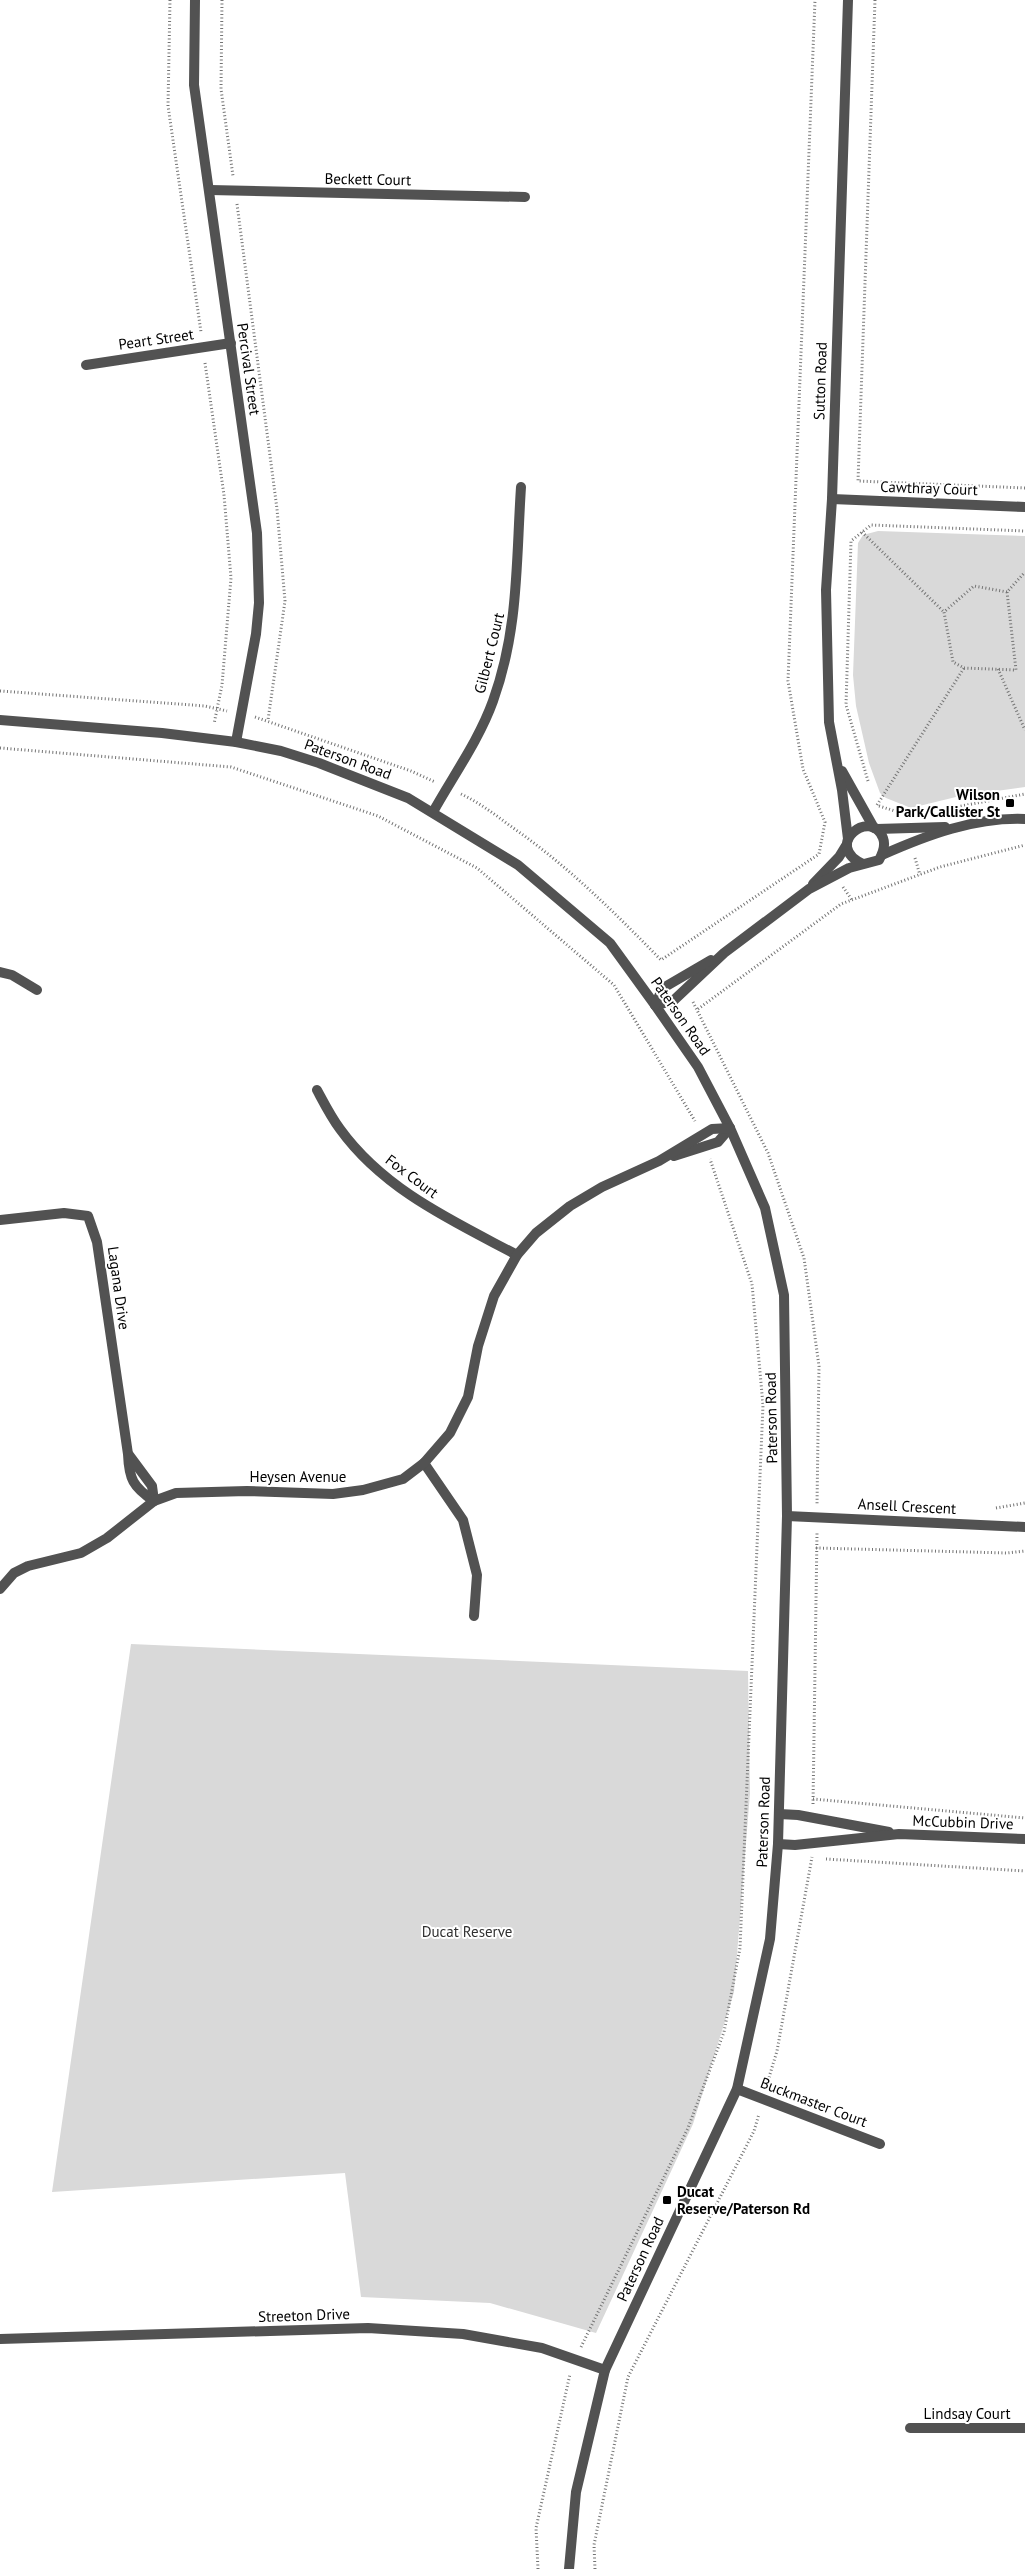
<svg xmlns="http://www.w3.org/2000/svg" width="1025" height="2569" font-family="'PT Sans',sans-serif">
  <rect width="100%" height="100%" fill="#fff"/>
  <g fill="#d9d9d9">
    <polygon points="878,531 1025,536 1025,787 960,796 911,808 886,798 880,793 869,763 856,706 853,675 858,543 863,535"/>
    <polygon points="131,1644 748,1671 750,1793 734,1992 693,2124 596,2333 490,2303 361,2297 345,2173 52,2192"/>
  </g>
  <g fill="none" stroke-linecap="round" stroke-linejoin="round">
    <g stroke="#747474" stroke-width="3" stroke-dasharray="1 2.5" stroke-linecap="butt">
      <polyline points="170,0 168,106 201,332"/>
      <polyline points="222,0 221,89 233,176"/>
      <polyline points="875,0 858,481 1025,488"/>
      <polyline points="237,204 277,509 285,601 268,720"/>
      <polyline points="205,363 224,495 231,578 222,685 214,724"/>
      <polyline points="862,532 944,612"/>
      <polyline points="1007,592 974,586 944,612 953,662 964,668 1016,670 1007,592 1025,572"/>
      <polyline points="998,669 1025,730"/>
      <polyline points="0,691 205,706 227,711"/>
      <polyline points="255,717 411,771 435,782"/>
      <polyline points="0,748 231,767 378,816 477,868 614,985 695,1121"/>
      <polyline points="868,781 846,705 851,541 871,525 1025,531"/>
      <path d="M461,794C478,802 493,813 509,825C567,865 612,910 661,960L819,854L825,822L803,769L788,681L815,0"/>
      <polyline points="877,805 964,668"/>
      <polyline points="879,806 895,811"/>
      <polyline points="940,810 1025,794"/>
      <polyline points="915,858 920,875"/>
      <polyline points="843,887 852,900"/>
      <polyline points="693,1002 768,1153 804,1258 819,1366 817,1504"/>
      <polyline points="698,1009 841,904 940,867 1025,845"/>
      <polyline points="996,1508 1025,1503"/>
      <polyline points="816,1548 1007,1553 1025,1551"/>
      <polyline points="813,1799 1025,1818"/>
      <polyline points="813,1804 817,1533"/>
      <polyline points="826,1859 1025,1871"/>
      <polyline points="767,2084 777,2051 812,1857"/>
      <polyline points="581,2347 688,2128 724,2032 740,1948 763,1405 752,1284 710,1159"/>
      <polyline points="538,2569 536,2528 570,2374"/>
      <polyline points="595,2569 594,2545 628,2377 754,2131 759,2114"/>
    </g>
    <g stroke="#525252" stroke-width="10">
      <polyline points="195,0 194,85 257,533 259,603 256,634 236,742"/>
      <polyline points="210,190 525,197"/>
      <polyline points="86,365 231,343"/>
      <polyline points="832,499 1025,507"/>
      <polyline points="0,720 162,733 236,742 281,751 319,763 408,798 518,865 610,943 655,1005 698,1067 730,1128 765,1208 784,1295 787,1516 778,1844 770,1939 737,2089 605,2370 576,2492 569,2569"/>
      <polyline points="842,771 874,828"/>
      <path d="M433,812C453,776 479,740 493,701C519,629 516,562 521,487"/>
      <polyline points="877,829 945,827"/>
      <polyline points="848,839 842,790 829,722 826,590 832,499 848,0"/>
      <path d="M882,855C927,835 975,817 1025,819"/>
      <polyline points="813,884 839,857 847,844"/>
      <polyline points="0,972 12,975 37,990"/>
      <path d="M655,1005L673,1001L724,953L809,889L849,868L879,860C883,853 886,846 883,838C871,807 822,845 863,864"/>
      <polyline points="655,1005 663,988 711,960"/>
      <path d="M317,1090C324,1103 331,1117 340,1129C384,1190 453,1221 517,1255"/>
      <polyline points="674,1156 718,1142 730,1128"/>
      <path d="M0,1220L64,1213L88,1216L97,1242L128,1454C129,1479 133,1487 154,1501"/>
      <polyline points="129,1455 152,1486 154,1501"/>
      <polyline points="424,1463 463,1520 477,1575 474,1616"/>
      <polyline points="787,1516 1025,1527"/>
      <polyline points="0,1589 14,1573 28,1566 81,1553 107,1538 154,1501 176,1493 247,1491 333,1494 363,1490 403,1479 424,1463 450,1433 468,1397 478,1346 494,1296 517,1255 536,1233 570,1206 602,1187 659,1161 712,1129 730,1128"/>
      <polyline points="779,1814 798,1815 889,1832"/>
      <polyline points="778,1844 795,1845 899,1834 1025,1839"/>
      <polyline points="737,2089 880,2144"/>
      <polyline points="0,2339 368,2328 463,2334 542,2348 605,2370"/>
      <polyline points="910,2428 1025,2428"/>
    </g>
  </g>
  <g fill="#000" stroke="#fff" stroke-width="2">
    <rect x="1005" y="798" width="10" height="10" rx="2.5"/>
    <rect x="662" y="2195" width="10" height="10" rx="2.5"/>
  </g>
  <g text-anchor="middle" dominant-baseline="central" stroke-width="4" stroke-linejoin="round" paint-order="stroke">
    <g font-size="15" fill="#000" stroke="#fff">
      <text transform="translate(368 179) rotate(1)">Beckett Court</text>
      <text transform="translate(156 339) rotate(-8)">Peart Street</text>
      <text transform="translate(249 369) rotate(82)">Percival Street</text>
      <text transform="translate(820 381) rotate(-88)">Sutton Road</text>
      <text transform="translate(929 488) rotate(2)">Cawthray Court</text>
      <text transform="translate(489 653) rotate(-76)">Gilbert Court</text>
      <text transform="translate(348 759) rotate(20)">Paterson Road</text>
      <text transform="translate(681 1016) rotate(55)">Paterson Road</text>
      <text transform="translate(412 1176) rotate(37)">Fox Court</text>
      <text transform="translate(119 1288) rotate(82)">Lagana Drive</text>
      <text transform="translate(771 1418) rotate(-91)">Paterson Road</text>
      <text x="298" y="1476">Heysen Avenue</text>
      <text transform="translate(907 1506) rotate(3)">Ansell Crescent</text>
      <text transform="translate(763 1822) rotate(-88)">Paterson Road</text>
      <text transform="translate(963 1822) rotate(2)">McCubbin Drive</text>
      <text transform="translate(814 2102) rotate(21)">Buckmaster Court</text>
      <text transform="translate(640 2259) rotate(-65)">Paterson Road</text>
      <text transform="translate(304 2315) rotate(-2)">Streeton Drive</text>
      <text x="967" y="2413">Lindsay Court</text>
    </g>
    <g font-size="15" font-weight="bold" fill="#000" stroke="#fff" text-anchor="end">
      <text x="1000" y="794">Wilson<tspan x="1000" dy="17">Park/Callister St</tspan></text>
      <text x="677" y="2191" text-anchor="start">Ducat<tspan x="677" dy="17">Reserve/Paterson Rd</tspan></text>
    </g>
    <g font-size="15" fill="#303030" stroke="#fff">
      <text x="467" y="1931">Ducat Reserve</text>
    </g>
  </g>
</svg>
